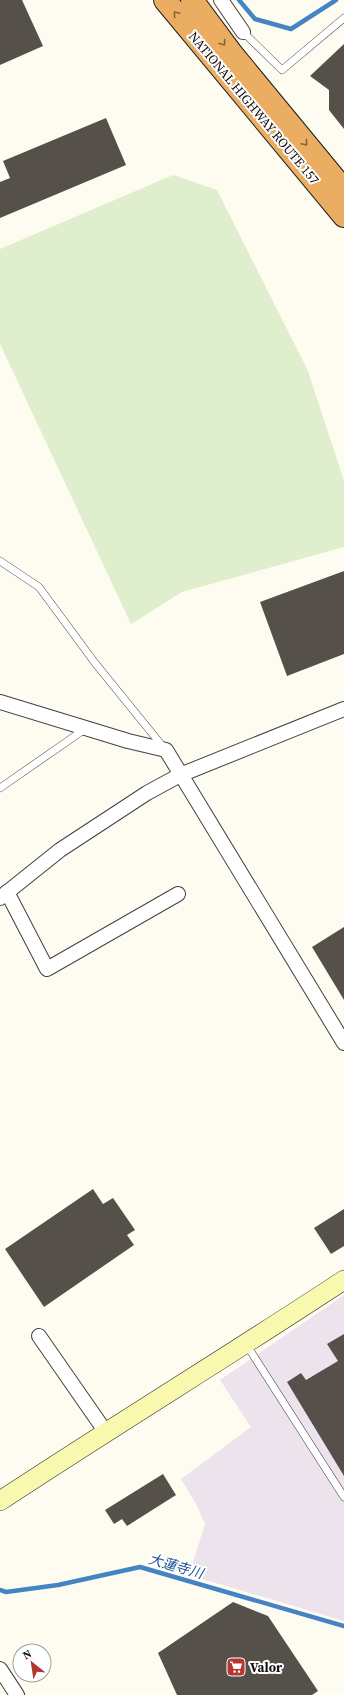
<svg xmlns="http://www.w3.org/2000/svg" width="344" height="1695" font-family="'Source Serif 4','Noto Sans JP',serif">
  <rect width="100%" height="100%" fill="#fefcf0"/>
  <polygon fill="#ece3ec" points="344,1295 344,1621 189,1575 205,1524 196,1504 181,1479 251,1427 220,1380"/>
  <polygon fill="#dfeecd" points="173,175 217,190 308,371 344,481 344,547 182,592 131,624 0,344 0,249"/>
  <g fill="none" stroke-linecap="round" stroke-linejoin="round">
    <g stroke="#4484c4" stroke-width="4.5">
      <polyline points="239,0 255,19 291,29 336,0"/>
      <polyline points="0,1590 6,1592 58,1585 140,1567 344,1626"/>
    </g>
  </g>
  <g fill="#56504b">
    <polygon points="0,0 22,0 43,46 0,65"/>
    <polygon points="344,44 344,129 329,110 329,90 310,76"/>
    <polygon points="106,118 126,165 0,218 0,182 10,178 3,161"/>
    <polygon points="344,571 344,654 287,676 260,602"/>
    <polygon points="344,927 344,1000 312,947"/>
    <polygon points="93,1189 103,1204 113,1198 135,1230 127,1235 134,1245 44,1307 5,1249"/>
    <polygon points="344,1209 344,1246 331,1254 314,1228"/>
    <polygon points="344,1334 344,1476 287,1382 301,1373 306,1380 338,1361 327,1344"/>
    <polygon points="163,1474 176,1495 127,1526 122,1519 114,1524 105,1510"/>
    <polygon points="233,1602 268,1616 318,1691 312,1695 177,1695 158,1653"/>
  </g>
  <g fill="none" stroke-linecap="round" stroke-linejoin="round">
    <defs>
      <g id="lane">
        <polyline points="243,32 282,70 344,18"/>
        <polyline points="0,561 39,587 95,663 164,748"/>
        <polyline points="0,788 85,729"/>
        <polyline points="246,1344 344,1497"/>
      </g>
      <g id="street">
        <polyline points="221,0 243,32"/>
        <polyline points="0,702 128,741 166,750 344,1043"/>
        <polyline points="7,892 47,969 178,894"/>
        <polyline points="0,898 60,850 147,793 180,775 344,709"/>
        <polyline points="39,1336 105,1431"/>
        <polyline points="0,1669 17,1695"/>
      </g>
      <path id="secondary" d="M0,1501C114,1426 230,1355 344,1280"/>
      <g id="highway">
        <polyline points="165,0 344,216"/>
        <polyline points="192,0 232,54 344,190"/>
      </g>
    </defs>
    <use href="#lane" stroke="#414141" stroke-width="8"/>
    <use href="#street" stroke="#414141" stroke-width="16"/>
    <use href="#secondary" stroke="#303030" stroke-width="20"/>
    <use href="#highway" stroke="#1f1f1f" stroke-width="24"/>
    <use href="#lane" stroke="#fff" stroke-width="7"/>
    <use href="#street" stroke="#fff" stroke-width="14"/>
    <use href="#secondary" stroke="#f9f8af" stroke-width="19"/>
    <use href="#highway" stroke="#eaad62" stroke-width="22"/>
  </g>
  <defs><path id="oneway-chevron" d="M-2-3.5L2.5 0L-2 3.5" fill="none" stroke-width="1.6" stroke-linecap="round" stroke-linejoin="round"/></defs>
  <g stroke="#87653c">
    <use href="#oneway-chevron" transform="translate(176 14) rotate(-130)"/>
    <use href="#oneway-chevron" transform="translate(223 43) rotate(54)"/>
    <use href="#oneway-chevron" transform="translate(305 143) rotate(50)"/>
  </g>
  <defs>
    <symbol id="supermarket-square" viewBox="-11 -11 22 22"><rect x="-9" y="-9" width="18" height="18" rx="4" fill="#b4362f" stroke="#fff"/><path d="M-6-5.5h2.5l.6 2H6L4.5 2H-2.5L-4.4-4H-6ZM-1.5 3.2a1.3 1.3 0 1 0 .1 0ZM3 3.2a1.3 1.3 0 1 0 .1 0Z" fill="#fff"/></symbol>
  </defs>
  <g fill-rule="evenodd">
    <use href="#supermarket-square" x="225" y="1656" width="22" height="22"/>
  </g>
  <g text-anchor="middle" dominant-baseline="central" stroke-width="4" stroke-linejoin="round" paint-order="stroke">
    <g font-size="13" fill="#0e0e0e" stroke="#fff">
      <text transform="translate(254 108) rotate(50)">NATIONAL HIGHWAY ROUTE 157</text>
    </g>
    <g font-size="13" font-weight="bold" fill="#0e0e0e" stroke="#fff" text-anchor="start">
      <text x="250" y="1667">Valor</text>
    </g>
    <g font-size="14" font-style="italic" fill="#1f5797" stroke="#fff">
      <text transform="translate(176 1566) rotate(16)">大蓮寺川</text>
    </g>
  </g>
  <g transform="translate(32 1663) rotate(330)"><circle r="19" fill="#ffffff" stroke="#9f9f9f"/>
  <path d="M0-3L7 15L0 10L-7 15Z" fill="#b4362f"/>
  <text y="-6" font-size="11" font-weight="bold" text-anchor="middle" fill="#0e0e0e">N</text>
  </g>
</svg>
